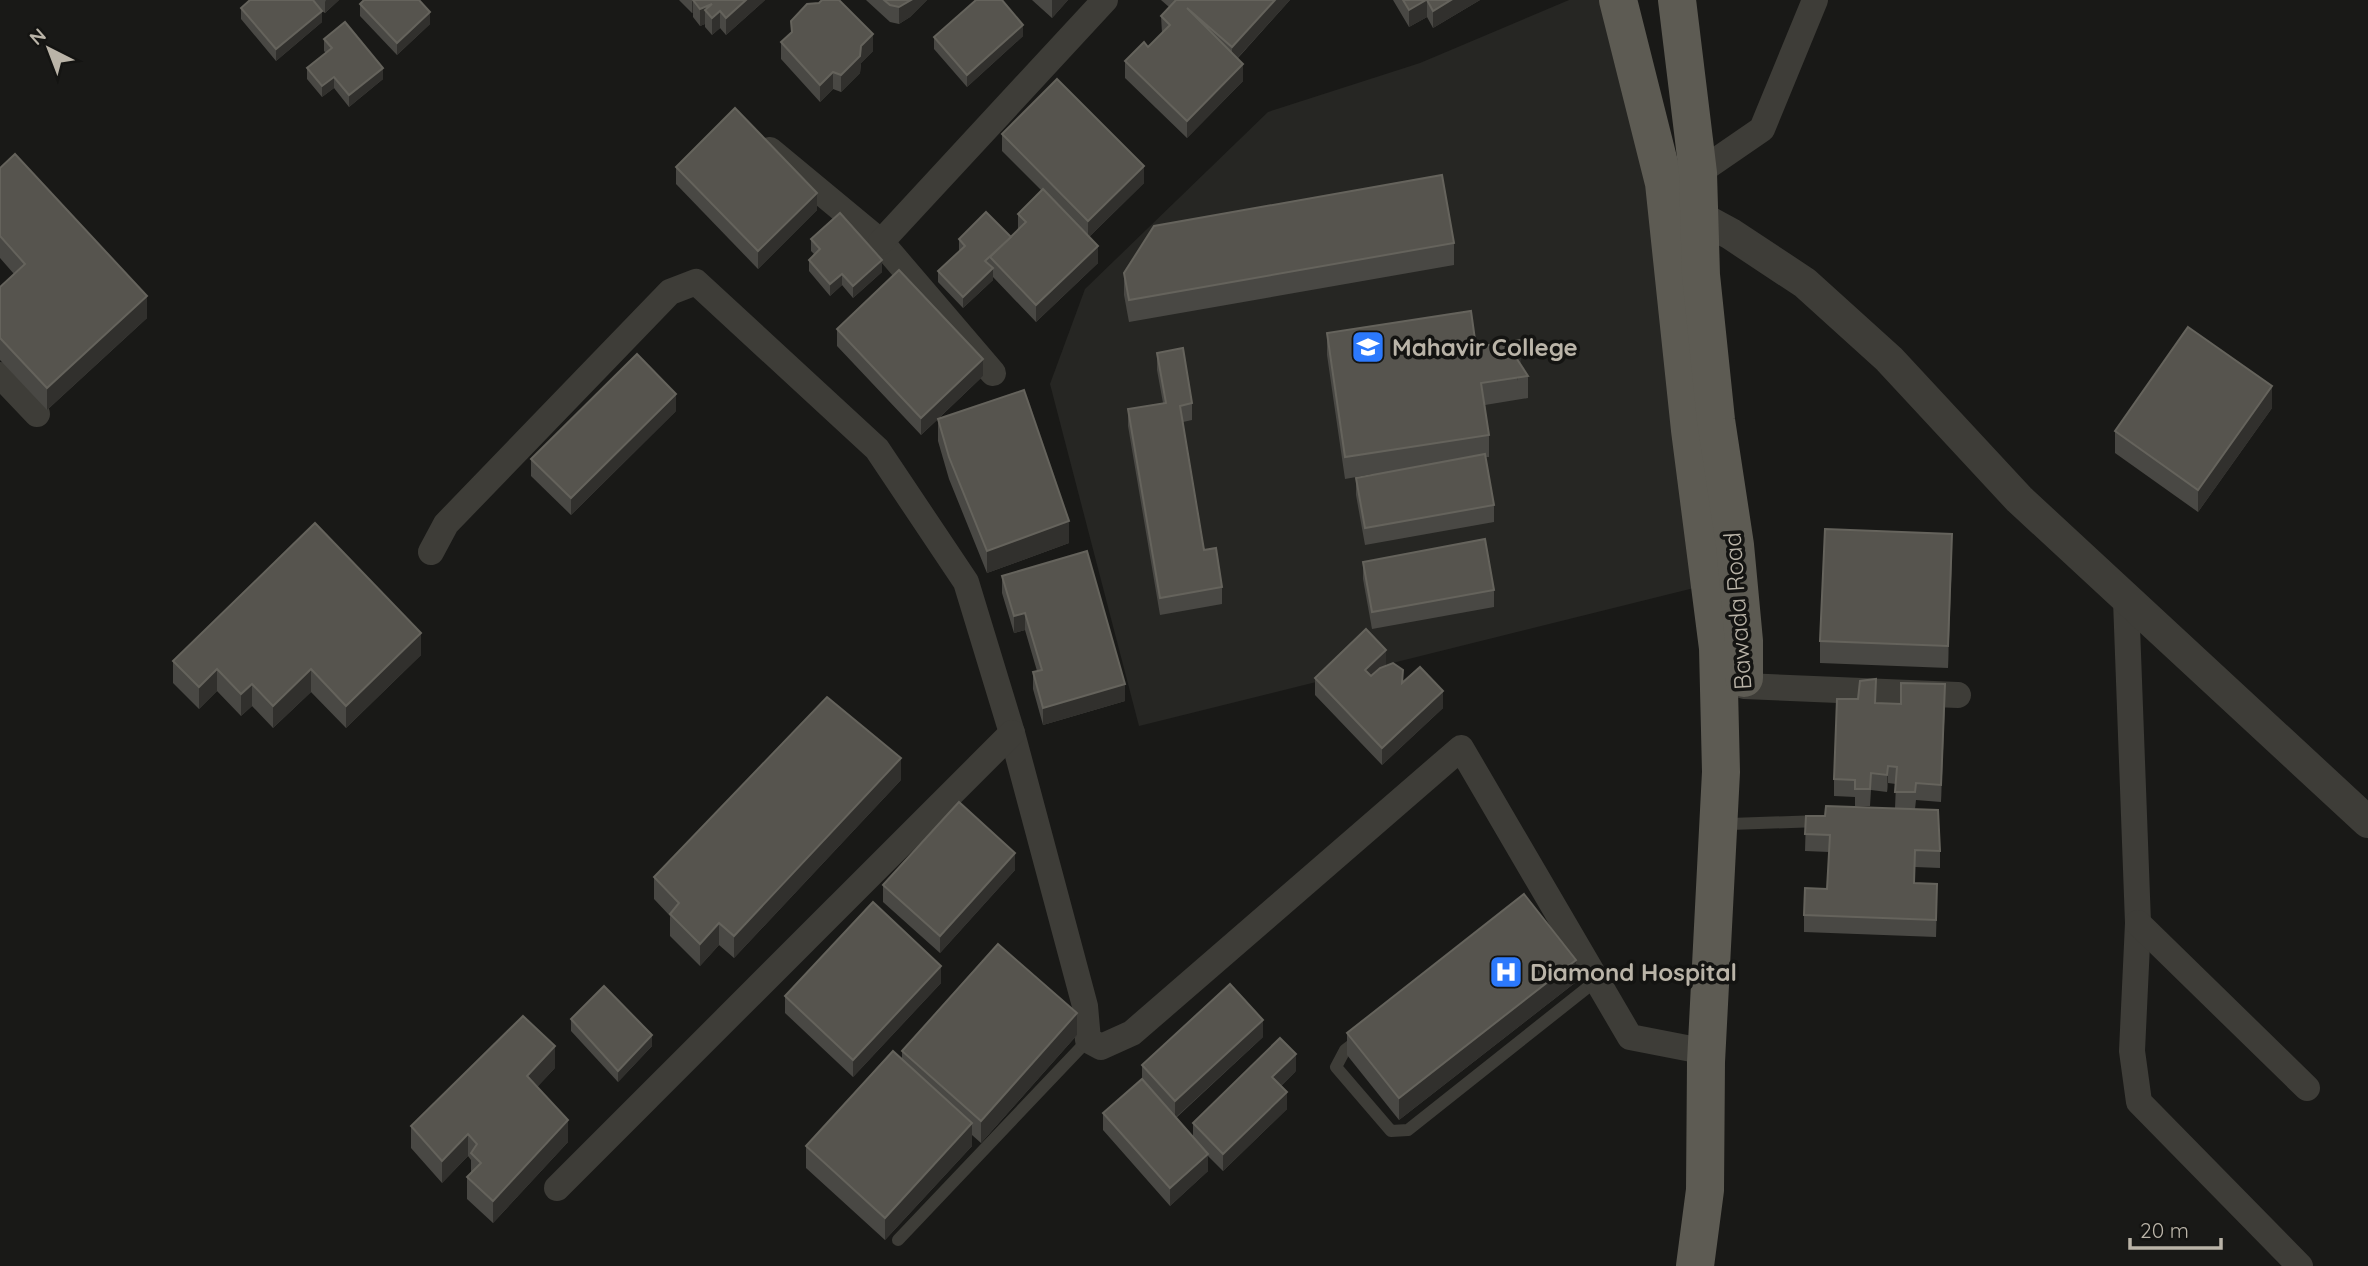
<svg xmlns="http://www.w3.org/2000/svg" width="2368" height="1266" font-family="Quicksand,sans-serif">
  <rect width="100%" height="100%" fill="#191917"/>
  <polygon fill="#262623" points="1569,0 1606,0 1638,112 1702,586 1139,726 1050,384 1085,289 1268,112 1420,63"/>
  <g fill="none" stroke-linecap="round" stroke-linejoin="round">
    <g stroke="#3e3d38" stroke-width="12">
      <polyline points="1730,824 1819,821"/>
      <polyline points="1358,1040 1345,1050 1336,1067 1391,1131 1408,1130 1597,980"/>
      <polyline points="898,1240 1088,1040"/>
    </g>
    <g stroke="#3e3d38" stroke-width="26">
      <polyline points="770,150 881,242 993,373"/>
      <polyline points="1686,176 1698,173 1762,129 1815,0"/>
      <polyline points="881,242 1105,0"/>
      <polyline points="0,375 37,414"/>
      <polyline points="431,552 446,524 670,292 696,282 877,449 966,582 1012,733 1085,1006 1088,1040 1101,1047 1132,1033 1461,748 1630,1037 1707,1052"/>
      <polyline points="2126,600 2138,923 2132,1051 2139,1102 2300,1266"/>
      <polyline points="1744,686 1958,695"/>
      <polyline points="2138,923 2307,1088"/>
      <polyline points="557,1188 1012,733"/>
    </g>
    <polyline stroke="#3e3d38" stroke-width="32" points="1683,208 1731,234 1805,283 1889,359 2019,499 2368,822"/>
    <g stroke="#5d5b53" stroke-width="38">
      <polyline points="1618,0 1664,183 1690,430 1718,648 1721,772 1706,1062 1705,1190 1695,1266"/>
      <polyline points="1677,0 1698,173 1701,275 1716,420 1735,545 1744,641 1744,678"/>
    </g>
  </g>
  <g fill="#494844">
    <polygon points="250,0 339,0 325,13 322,11 322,22 276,61 241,19 241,8"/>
    <polygon points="679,0 765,0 726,35 720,28 712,35 705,27 705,24 700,26 693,17 693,12 692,13"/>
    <polygon points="866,0 927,0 910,17 899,24 890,22"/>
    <polygon points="1032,0 1068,0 1052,18"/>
    <polygon points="1161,0 1290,0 1238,58 1243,81 1187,138 1125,78 1125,61 1148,47 1162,33 1161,16 1169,7"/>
    <polygon points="1393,0 1480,0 1433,28 1427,17 1409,27"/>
    <polygon points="360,4 430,24 397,55 360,16"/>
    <polygon points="791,21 873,51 861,63 860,73 841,92 833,89 820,102 781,59 781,42 791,33"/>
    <polygon points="1023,36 967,87 934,49 934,37"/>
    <polygon points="324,39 383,79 349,107 334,88 322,97 307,79 307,68 326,53 324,51"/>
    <polygon points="1002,134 1144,183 1089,237 1098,263 1036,322 993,277 993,280 963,308 938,282 938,271 959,251 959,239 1011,237 1018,230 1018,214 1041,190 1002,151"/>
    <polygon points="676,167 817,210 758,269 676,184"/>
    <polygon points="0,168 147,318 47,410 0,360 0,287 14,274 0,258"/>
    <polygon points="811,239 882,272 853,298 842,285 830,296 809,271 809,260 815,255 811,251"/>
    <polygon points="1454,243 1454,265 1129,322 1124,295 1124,273"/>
    <polygon points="837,329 983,376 938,419 1069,543 987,573 949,479 938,441 938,419 921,435 837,346"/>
    <polygon points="1327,333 1476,347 1520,364 1528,376 1528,398 1485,405 1489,435 1489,457 1485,457 1494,505 1494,522 1365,545 1356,495 1356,478 1373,474 1345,479 1327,355"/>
    <polygon points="1157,353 1192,403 1192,420 1183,422 1204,550 1222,587 1222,604 1160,615 1128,426 1128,409 1163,403 1157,370"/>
    <polygon points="2272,408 2198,512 2115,453 2115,431"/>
    <polygon points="676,411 571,515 531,476 531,459"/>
    <polygon points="1952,556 1948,668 1820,663 1820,641"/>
    <polygon points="1363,562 1494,590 1494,607 1372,629 1363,579"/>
    <polygon points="1002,576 1125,701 1043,725 1033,689 1033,672 1037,671 1025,630 1014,633 1002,593"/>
    <polygon points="421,655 346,728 311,692 273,728 252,706 241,716 217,691 199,709 173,683 173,661"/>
    <polygon points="1386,666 1403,683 1443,708 1382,765 1315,695 1315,678"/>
    <polygon points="1876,696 1876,703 1901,704 1945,701 1941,802 1916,800 1915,809 1940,851 1940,868 1915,867 1915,883 1937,901 1936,937 1804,932 1804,915 1827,889 1829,852 1805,851 1806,816 1825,816 1895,808 1896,784 1888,783 1887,792 1871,790 1870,806 1855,806 1855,797 1834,796 1834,779 1858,699"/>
    <polygon points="901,780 734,958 719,945 700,966 670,936 670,916 654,899 654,877"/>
    <polygon points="1015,870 940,953 883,902 883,885"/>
    <polygon points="1576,982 1399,1120 1347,1055 1347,1033"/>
    <polygon points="941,983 853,1077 785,1013 785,996"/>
    <polygon points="571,1019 652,1046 618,1082 571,1031"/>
    <polygon points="1077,1035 981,1143 972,1135 972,1146 885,1240 806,1168 806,1146 902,1060 902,1051"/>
    <polygon points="1263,1037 1176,1118 1193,1137 1193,1123 1296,1071 1281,1086 1287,1109 1223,1171 1208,1156 1208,1171 1170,1206 1103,1130 1103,1113 1142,1080 1142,1065"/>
    <polygon points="555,1068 537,1087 568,1142 493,1223 467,1199 467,1177 471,1173 471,1160 468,1156 442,1183 411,1148 411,1126"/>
  </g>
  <g fill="#31302d">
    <polygon points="326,0 339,0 325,13 325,2"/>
    <polygon points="692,0 693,0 693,12 692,13"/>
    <polygon points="746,0 765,0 726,35 726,18"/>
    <polygon points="911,0 927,0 910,17 899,24 899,7"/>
    <polygon points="1052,0 1068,0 1052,18"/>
    <polygon points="1275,0 1290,0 1232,64 1232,47"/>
    <polygon points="1427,0 1427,17 1409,27 1409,10"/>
    <polygon points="1451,0 1480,0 1433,28 1433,11"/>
    <polygon points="712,4 705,10 705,24 700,26 700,9"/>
    <polygon points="322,11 322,22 276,61 276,49"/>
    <polygon points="720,11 720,28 712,35 712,18"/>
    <polygon points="430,12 430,24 397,55 397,43"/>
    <polygon points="1023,25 1023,36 967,87 967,75"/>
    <polygon points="873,34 873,51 861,63 860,73 841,92 841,75 861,46"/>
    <polygon points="1243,64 1243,81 1187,138 1187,121"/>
    <polygon points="383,68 383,79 349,107 349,95"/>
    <polygon points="833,72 833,89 820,102 820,85"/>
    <polygon points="334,77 334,88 322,97 322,86"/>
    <polygon points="1144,166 1144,183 1088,238 1088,221"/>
    <polygon points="817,193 817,210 758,269 758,251"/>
    <polygon points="1098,246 1098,263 1036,322 1036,305"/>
    <polygon points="882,260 882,272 853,298 853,286"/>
    <polygon points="993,268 993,280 963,308 963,297"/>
    <polygon points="842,274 842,285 830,296 830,284"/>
    <polygon points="147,296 147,318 47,410 47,388"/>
    <polygon points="1521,340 1521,362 1517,381 1517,359"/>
    <polygon points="983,359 983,376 921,435 921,418"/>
    <polygon points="2272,386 2272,408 2198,512 2198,490"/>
    <polygon points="676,394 676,411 571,515 571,498"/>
    <polygon points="1069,521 1069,543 987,573 987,551"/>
    <polygon points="1952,534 1952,556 1948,668 1948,646"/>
    <polygon points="1025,613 1025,630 1014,633 1014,616"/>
    <polygon points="421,633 421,655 346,728 346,706"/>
    <polygon points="1386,650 1386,667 1365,687 1365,670"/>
    <polygon points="217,669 217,691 199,709 199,687"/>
    <polygon points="311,669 311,692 273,728 273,706"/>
    <polygon points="252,684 252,706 241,716 241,694"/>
    <polygon points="1125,684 1125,701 1043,725 1043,708"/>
    <polygon points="1945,684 1945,701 1941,802 1941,785"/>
    <polygon points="1443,691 1443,708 1382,765 1382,748"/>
    <polygon points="901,758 901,780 734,958 734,936"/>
    <polygon points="1888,766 1888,783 1887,792 1887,775"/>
    <polygon points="1015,853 1015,870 940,953 940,936"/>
    <polygon points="719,923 719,945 700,966 700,944"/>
    <polygon points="1576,960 1576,982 1399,1120 1399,1098"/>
    <polygon points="941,966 941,983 853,1077 853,1060"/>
    <polygon points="1077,1013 1077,1035 981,1143 981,1121"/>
    <polygon points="1263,1020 1263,1037 1175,1118 1175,1101"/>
    <polygon points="652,1035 652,1046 618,1082 618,1071"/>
    <polygon points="555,1046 555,1068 527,1098 527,1076"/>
    <polygon points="1296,1054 1296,1071 1272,1094 1272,1077"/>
    <polygon points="1287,1092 1287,1109 1223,1171 1223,1154"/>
    <polygon points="568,1120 568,1142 493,1223 493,1201"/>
    <polygon points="972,1123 972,1146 885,1240 885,1218"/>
    <polygon points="468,1134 468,1156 442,1183 442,1161"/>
    <polygon points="1208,1154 1208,1171 1170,1206 1170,1188"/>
  </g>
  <g fill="#56544e" stroke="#65635c" stroke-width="2">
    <polygon points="250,0 313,0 322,11 276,49 241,8"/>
    <polygon points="364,0 419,0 430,12 397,43 360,4"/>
    <polygon points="693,0 746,0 726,18 720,11 712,18 705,10 712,4 700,9"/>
    <polygon points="822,0 839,0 873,34 861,46 860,56 841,75 833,72 820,85 781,42 792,32 791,21 807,4 819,3"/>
    <polygon points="884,0 911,0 899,7 890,5"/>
    <polygon points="976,0 1002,0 1023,25 967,75 934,37"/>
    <polygon points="1176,0 1275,0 1232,47 1187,8 1243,64 1187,121 1125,61 1144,42 1148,47 1170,25 1161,16"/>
    <polygon points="1403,0 1426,0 1409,10"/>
    <polygon points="1427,0 1451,0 1433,11"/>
    <polygon points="345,22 383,68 349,95 334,77 322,86 307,68 332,48 324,39"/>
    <polygon points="1057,79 1144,166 1088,221 1002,134"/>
    <polygon points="735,108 817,193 758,251 676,167"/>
    <polygon points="15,154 147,296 47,388 0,338 0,287 25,264 0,236 0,168"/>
    <polygon points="1442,175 1454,243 1129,300 1124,273 1154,226"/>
    <polygon points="1043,189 1098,246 1036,305 990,257 1026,222 1018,214"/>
    <polygon points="986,212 1011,237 985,261 993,268 963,297 938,271 965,246 959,239"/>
    <polygon points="840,213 882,260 853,286 842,274 830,284 809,260 820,249 811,239"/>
    <polygon points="899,270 983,359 921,418 837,329"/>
    <polygon points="1471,311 1476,347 1521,340 1517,359 1528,376 1481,383 1489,435 1345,457 1327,333"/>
    <polygon points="2188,327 2272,386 2198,490 2115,431"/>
    <polygon points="1183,348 1192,403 1180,406 1204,550 1216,548 1222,587 1160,598 1128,409 1166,403 1157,353"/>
    <polygon points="637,354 676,394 571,498 531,459"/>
    <polygon points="1024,390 1069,521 987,551 949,457 938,419"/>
    <polygon points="1485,454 1494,505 1365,528 1356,478"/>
    <polygon points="315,523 421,633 346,706 311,669 273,706 252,684 241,694 217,669 199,687 173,661"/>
    <polygon points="1825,529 1952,534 1948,646 1820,641"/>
    <polygon points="1485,539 1494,590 1372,612 1363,562"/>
    <polygon points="1087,551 1125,684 1043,708 1033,672 1042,670 1025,613 1014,616 1002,576"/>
    <polygon points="1366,629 1386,650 1365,670 1371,676 1380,668 1393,663 1403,670 1402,683 1420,667 1443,691 1382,748 1315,678"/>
    <polygon points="1876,679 1875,703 1901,704 1901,683 1945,684 1941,785 1916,783 1915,792 1895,792 1897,767 1888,766 1887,775 1871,773 1870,789 1855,789 1855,780 1834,779 1837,699 1858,699 1860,681"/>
    <polygon points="827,697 901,758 734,936 719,923 700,944 670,914 679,903 654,877"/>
    <polygon points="959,802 1015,853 940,936 883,885"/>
    <polygon points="1826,806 1938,810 1940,851 1915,850 1914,883 1937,884 1936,920 1804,915 1805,888 1827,889 1830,835 1805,834 1806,816 1825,816"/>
    <polygon points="1524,894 1576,960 1399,1098 1347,1033"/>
    <polygon points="873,902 941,966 853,1060 785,996"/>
    <polygon points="998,944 1077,1013 981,1121 902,1051"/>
    <polygon points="1230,984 1263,1020 1175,1101 1142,1065"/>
    <polygon points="604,986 652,1035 618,1071 571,1019"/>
    <polygon points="523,1016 555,1046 527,1076 568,1120 493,1201 467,1177 481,1163 471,1153 477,1144 468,1134 442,1161 411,1126"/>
    <polygon points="1280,1038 1296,1054 1272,1077 1287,1092 1223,1154 1193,1123"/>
    <polygon points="893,1051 972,1123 885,1218 806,1146"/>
    <polygon points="1142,1079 1208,1154 1170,1188 1103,1113"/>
  </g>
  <defs>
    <symbol id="university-square" viewBox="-11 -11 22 22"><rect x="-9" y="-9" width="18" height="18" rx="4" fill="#2c79fc" stroke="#141412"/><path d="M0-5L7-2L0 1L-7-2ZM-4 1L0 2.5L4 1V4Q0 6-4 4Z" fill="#fff"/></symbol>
    <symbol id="hospital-square" viewBox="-11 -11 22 22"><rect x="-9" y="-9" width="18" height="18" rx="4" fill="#2c79fc" stroke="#141412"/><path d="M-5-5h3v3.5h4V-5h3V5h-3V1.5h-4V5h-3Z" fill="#fff"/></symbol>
  </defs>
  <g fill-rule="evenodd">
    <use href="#university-square" x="1349" y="328" width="38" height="38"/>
    <use href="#hospital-square" x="1487" y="953" width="38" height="38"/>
  </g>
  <g text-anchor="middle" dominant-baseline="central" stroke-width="7" stroke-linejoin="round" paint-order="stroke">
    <g font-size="24" font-weight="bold" fill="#bab4a8" stroke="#141412" text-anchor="start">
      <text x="1392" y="347">Mahavir College</text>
      <text x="1530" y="972">Diamond Hospital</text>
    </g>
    <g font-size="24" fill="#bab4a8" stroke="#141412">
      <text transform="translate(1737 611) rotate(-94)">Bawada Road</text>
    </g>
  </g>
  <g transform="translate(49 49) rotate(318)" stroke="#141412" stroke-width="5" paint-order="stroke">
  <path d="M0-5L12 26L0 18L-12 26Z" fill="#bab4a8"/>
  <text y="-10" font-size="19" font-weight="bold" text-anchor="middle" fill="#bab4a8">N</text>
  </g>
  <path d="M2130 1238v10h91v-10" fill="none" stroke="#bab4a8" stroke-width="3.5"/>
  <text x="2140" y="1238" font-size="21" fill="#bab4a8" stroke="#141412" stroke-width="5" paint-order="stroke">20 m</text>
</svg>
